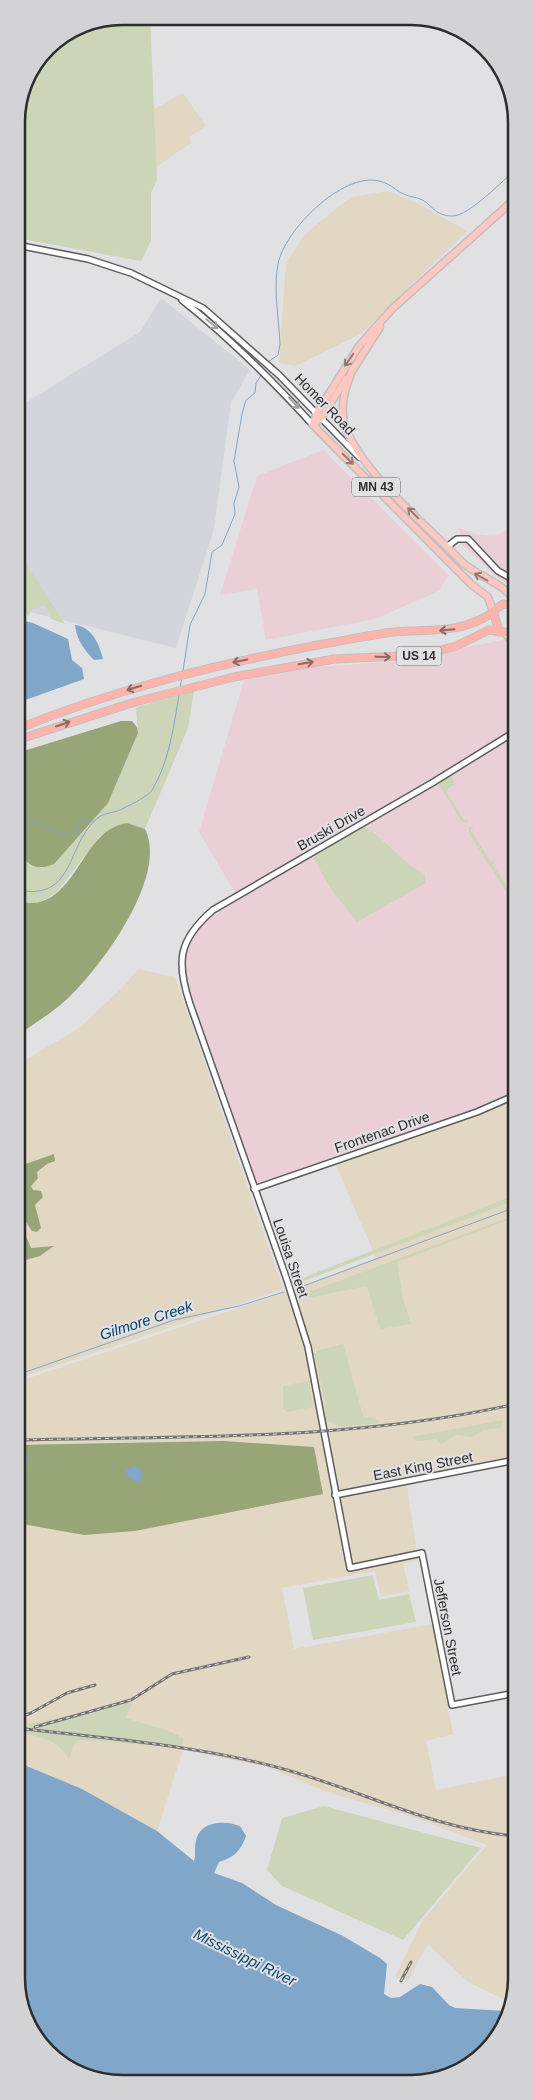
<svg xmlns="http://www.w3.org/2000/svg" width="533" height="2100" font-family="Arial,sans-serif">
  <rect width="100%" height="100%" fill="#e1e1e4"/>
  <g fill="#ead0d6">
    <polygon points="323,450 449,575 439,591 375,619 266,640 257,589 220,595 257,476"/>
    <polygon points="516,525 516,589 497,577 461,544 459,528 475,534 495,536"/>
    <polygon points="516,637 516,1095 427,1129 253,1184 182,981 184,948 198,924 237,896 199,832 244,680 316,667 401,661"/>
  </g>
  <g fill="#e1d7c2">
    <polygon points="183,93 206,126 189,137 191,143 156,167 154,109"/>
    <polygon points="388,191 417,203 467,231 361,334 295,366 279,363 286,263 306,233 351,197"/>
    <polygon points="138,969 175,977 283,1289 17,1379 17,1065 79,1028 123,987"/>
    <polygon points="516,1097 516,1456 406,1478 418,1561 403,1563 409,1591 381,1596 375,1571 282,1588 294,1649 433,1624 453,1734 426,1741 436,1790 516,1774 517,1985 509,2002 468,1982 428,1944 407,1982 395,1976 423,1920 487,1845 413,1817 327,1792 267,1767 183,1750 157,1831 82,1789 17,1762 17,1382 298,1288 376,1258 335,1163"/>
  </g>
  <polygon fill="#d4d4dd" points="161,298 250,370 231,402 214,529 176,648 17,609 17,408 140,332"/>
  <g fill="#ccd5b8">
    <polygon points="122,16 150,16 157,180 151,193 151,241 141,261 17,238 16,115 27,75 47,47 82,24"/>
    <path d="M516,414V471C508,445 506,440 516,414Z"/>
    <polygon points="17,553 19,553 65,624 51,619 49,611 45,606 32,609 28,617 22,601 17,601 17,594 20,593 24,585 19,582 21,576 17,567 19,557"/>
    <polygon points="194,691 188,728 145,829 127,823 100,836 57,892 40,903 17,902 17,854 30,865 42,868 74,841 108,803 138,733 136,707"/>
    <polygon points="448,777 451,777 454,784 446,791 464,821 468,820 468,822 462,822 439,785 441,781"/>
    <polygon points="474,825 471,830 491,862 495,860 493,865 510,891 513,889 516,894 516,907 469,834 469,828"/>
    <polygon points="362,827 372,831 411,866 425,874 426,883 357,922 330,888 313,857"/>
    <polygon points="516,1195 516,1200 296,1284 297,1280"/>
    <polygon points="516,1215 516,1217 397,1262 403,1299 411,1324 380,1329 367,1286 307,1298 301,1295"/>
    <polygon points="343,1344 363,1416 376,1419 379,1423 339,1427 335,1423 326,1421 325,1402 314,1354 319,1350"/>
    <polygon points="307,1381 309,1382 313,1407 287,1412 283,1408 283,1386"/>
    <polygon points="503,1420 500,1428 484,1430 472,1437 455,1435 441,1444 437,1439 416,1441 411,1437"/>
    <polygon points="373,1575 379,1600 409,1594 416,1622 313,1640 303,1588"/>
    <path d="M128,1703L132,1704L125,1718L169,1731L183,1738L182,1747L78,1740L73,1747L69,1759C57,1738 40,1737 17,1732V1726Z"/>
    <polygon points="324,1806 481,1848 403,1940 282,1886 267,1870 282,1818"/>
  </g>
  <g fill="#98a577">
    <path d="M121,721H132L137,727L138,733L108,803L54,864C35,871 32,866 17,854V753Z"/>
    <path d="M127,823L145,829C169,876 100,969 66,1000C52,1013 33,1024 17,1036V902C24,902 34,904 40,902C79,891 85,829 127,823Z"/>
    <polygon points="54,1154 55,1161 47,1164 37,1172 38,1178 31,1186 33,1190 41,1191 43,1197 35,1205 41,1228 37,1232 32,1231 24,1219 20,1221 31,1248 54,1246 40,1256 26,1260 17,1255 17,1167"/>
    <polygon points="223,1441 314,1447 323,1494 135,1531 84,1535 17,1523 17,1445"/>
  </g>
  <g fill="#80a6c9">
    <polygon points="17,619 33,623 68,639 72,660 82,668 84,679 17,703"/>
    <path d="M75,625C93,627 99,645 103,659L94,660C84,650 77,640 75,625Z"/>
    <polygon points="17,1457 29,1457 26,1466 17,1468"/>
    <polygon points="134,1466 140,1469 143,1473 141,1481 136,1482 128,1477 125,1470"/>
    <path d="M17,1762L82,1789L157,1831L194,1861C196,1855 194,1848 196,1841C200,1821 224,1820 240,1826L246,1836C241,1851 233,1858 219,1862L214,1873L242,1883L276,1905L343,1936L380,1958L387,1964L384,1994L391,1998L400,1997L420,1984L432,1987L449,2005L455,2008L506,2011L490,2048L464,2070L425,2083L101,2082L47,2053L17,1992Z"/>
  </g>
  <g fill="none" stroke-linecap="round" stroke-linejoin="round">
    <g stroke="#80a6c9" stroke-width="1">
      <path d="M268,362L278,355L280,344C279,318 273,290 278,264C284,231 342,172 379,181C394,185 395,191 406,195C410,197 416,197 420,199C433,204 433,216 453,216C468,216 504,180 516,169"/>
      <polyline points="183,671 190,625 205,594 212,552 222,545 235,514 234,503 239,487 234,461 242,414 246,400 255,393 256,383 262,374"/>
      <polyline points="180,688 182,677"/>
      <polyline points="17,825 36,822 70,837 75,834 78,823 88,818 94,822"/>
      <path d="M17,890C77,902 65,843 99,817C105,813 111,813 117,811C125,808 149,796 152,790C169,763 174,725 179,695"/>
      <polyline points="298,1288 516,1207"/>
      <polyline points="17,1375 174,1320 239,1306 284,1292"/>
    </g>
    <defs>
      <g id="tertiary">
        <polyline points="17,245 88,259 131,273 203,308 279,375 359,457"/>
        <path d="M182,300C230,338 272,380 313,425"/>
        <polyline points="448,546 457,539 468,539 498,571 516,581"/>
        <path d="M516,731L432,783L213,910C178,940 176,962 190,1004L287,1280L308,1347L350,1568L422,1553L452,1705L516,1693"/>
        <polyline points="254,1189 477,1112 516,1095"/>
        <polyline points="335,1495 516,1460"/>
      </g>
      <g id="primary">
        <path d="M353,368C347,384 341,399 343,416C349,463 429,527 462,562C478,577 508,585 516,603"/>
        <polyline points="352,371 380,327"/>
        <polyline points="314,424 321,418 346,379"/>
        <polyline points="313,425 317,413 359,346 392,309 516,198"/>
        <polyline points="313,425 472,585 488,597 493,611"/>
        <polyline points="504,632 516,645"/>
      </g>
      <g id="trunk">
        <polyline points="499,631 493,611 503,604 516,606"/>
        <path d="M17,729C116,689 218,664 323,644C346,640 370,635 394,632C429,629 461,634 492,613"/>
        <polyline points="17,740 135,702 234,677 334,659 422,655 456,646 489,630 509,633 516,631"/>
      </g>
    </defs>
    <use href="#tertiary" stroke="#5c5c5e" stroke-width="8"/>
    <use href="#primary" stroke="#c0c0c0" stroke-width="9"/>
    <use href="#trunk" stroke="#c0c0c0" stroke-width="9"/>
    <use href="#tertiary" stroke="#fff" stroke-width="5"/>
    <use href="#primary" stroke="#fec7bf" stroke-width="6"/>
    <use href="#trunk" stroke="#feb4aa" stroke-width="7"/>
    <defs>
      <g id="rail">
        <path d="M17,1440C184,1436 352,1441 516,1404"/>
        <polyline points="17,1718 31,1713 67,1693 95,1685"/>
        <polyline points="35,1727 131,1700 172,1674 249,1657"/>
        <path d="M17,1728C108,1739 199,1745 287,1770C366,1792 432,1829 516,1836"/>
        <polyline points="401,1981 411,1962"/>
      </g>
    </defs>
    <use href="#rail" stroke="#747476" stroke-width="3"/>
    <use href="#rail" stroke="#e1e1e4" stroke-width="1" stroke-dasharray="4" stroke-linecap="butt"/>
  </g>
  <defs><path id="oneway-shaft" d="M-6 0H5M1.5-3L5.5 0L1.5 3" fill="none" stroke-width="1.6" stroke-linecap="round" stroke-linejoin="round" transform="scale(1.25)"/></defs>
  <g stroke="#a0a0a1">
    <use href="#oneway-shaft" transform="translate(212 324) rotate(39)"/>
    <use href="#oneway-shaft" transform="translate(294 403) rotate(47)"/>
  </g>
  <g stroke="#967a76">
    <use href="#oneway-shaft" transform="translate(349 360) rotate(125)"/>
    <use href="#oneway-shaft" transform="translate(348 459) rotate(45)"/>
    <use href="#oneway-shaft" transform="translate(413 513) rotate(-135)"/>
    <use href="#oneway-shaft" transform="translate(481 577) rotate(-151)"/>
  </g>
  <g stroke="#8b6a66">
    <use href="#oneway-shaft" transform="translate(447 630) rotate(175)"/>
    <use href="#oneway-shaft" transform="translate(383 657) rotate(1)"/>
    <use href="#oneway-shaft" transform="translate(240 661) rotate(168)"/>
    <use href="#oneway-shaft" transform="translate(306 663) rotate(-9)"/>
    <use href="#oneway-shaft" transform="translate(134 688) rotate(163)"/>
    <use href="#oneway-shaft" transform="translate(63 724) rotate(-19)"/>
  </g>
  <g text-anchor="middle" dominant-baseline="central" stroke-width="4" stroke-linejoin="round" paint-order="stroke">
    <g fill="#e1e1e4" stroke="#636365" stroke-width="1">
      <rect x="352" y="477.5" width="48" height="19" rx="4"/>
      <rect x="396.5" y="646.5" width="45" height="19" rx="4"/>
    </g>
    <g font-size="12" font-weight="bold" fill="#2d2d2e">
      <text x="376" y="487">MN 43</text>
      <text x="419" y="656">US 14</text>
    </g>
    <g font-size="14" fill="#2d2d2e" stroke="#e1e1e4">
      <text transform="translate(325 404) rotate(46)">Homer Road</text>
      <text transform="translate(331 828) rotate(-30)">Bruski Drive</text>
      <text transform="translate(382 1132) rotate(-19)">Frontenac Drive</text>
      <text transform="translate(291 1258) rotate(71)">Louisa Street</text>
      <text transform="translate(423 1466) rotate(-11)">East King Street</text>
      <text transform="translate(448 1627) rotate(79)">Jefferson Street</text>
    </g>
    <g font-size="15" font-style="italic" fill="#02436f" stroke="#e1e1e4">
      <text transform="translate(146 1320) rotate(-18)">Gilmore Creek</text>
      <text transform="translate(245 1957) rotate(26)">Mississippi River</text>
    </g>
  </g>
  <path d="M0 0H533V2100H0ZM122 25H411A97 97 0 0 1 508 122V1978A97 97 0 0 1 411 2075H122A97 97 0 0 1 25 1978V122A97 97 0 0 1 122 25Z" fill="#d3d3d5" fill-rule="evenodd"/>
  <path fill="none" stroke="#2d2d2e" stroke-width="2.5" d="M122 25H411A97 97 0 0 1 508 122V1978A97 97 0 0 1 411 2075H122A97 97 0 0 1 25 1978V122A97 97 0 0 1 122 25Z"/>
</svg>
